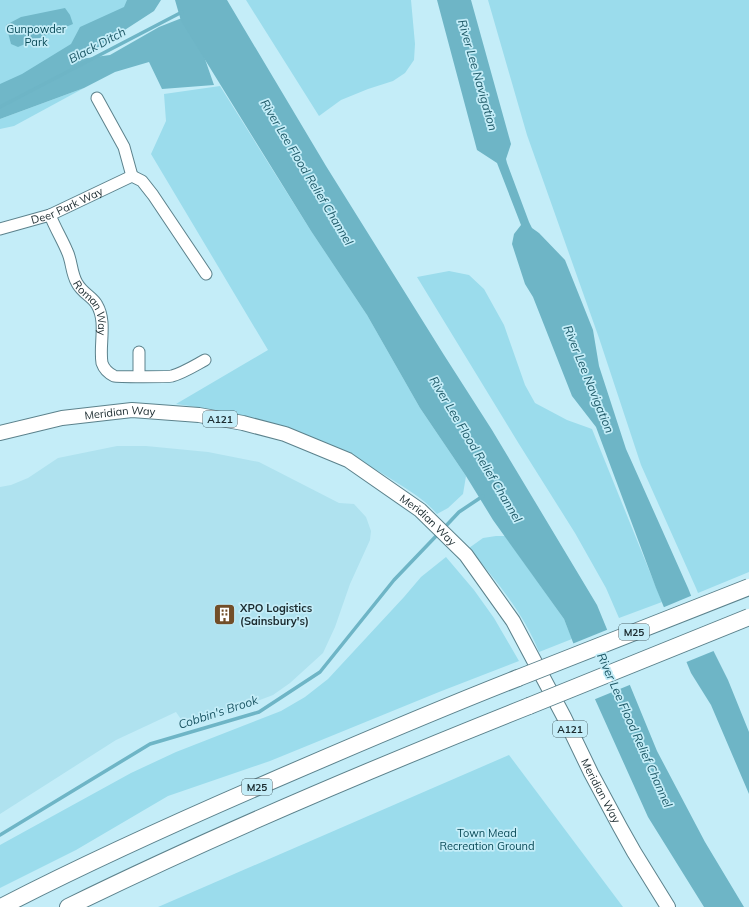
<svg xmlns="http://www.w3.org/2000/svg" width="749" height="907" font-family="Mulish,sans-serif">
  <rect width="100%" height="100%" fill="#c4edf8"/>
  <polygon fill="#afe2ef" points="117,446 146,446 208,452 259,462 339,503 354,504 366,517 371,531 370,540 350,584 335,627 323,653 290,683 273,695 187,728 176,712 116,740 0,814 0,487 11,485 28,478 58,458"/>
  <g fill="#9bdcec">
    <polygon points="0,0 146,0 0,107"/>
    <polygon points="246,0 411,0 415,44 414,60 405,73 393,81 368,89 341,100 319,116"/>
    <polygon points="488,0 749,0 749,572 698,593 696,588 641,465 599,338 527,135"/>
    <path d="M220,86L311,231L367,315L420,408L466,476L463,494L448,508L437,514C426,501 413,493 399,484C351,452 295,429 239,415C219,410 197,407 176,404L268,350L151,154L166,121L164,94Z"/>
    <polygon points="84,88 14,126 0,129 0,119"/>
    <polygon points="449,271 469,275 484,289 504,325 525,385 535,403 567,420 592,429 662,602 619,618 606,588 575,533 519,444 417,277"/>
    <path d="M496,536H505L564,619L572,639L539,652C524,613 495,580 469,548L483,538Z"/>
    <polygon points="446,557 474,590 494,618 519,661 439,692 270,761 168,796 76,850 0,888 0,845 131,773 176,752 281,711 305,697 328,679 404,597 421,577"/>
    <polygon points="509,755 623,907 158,907"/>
  </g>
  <g fill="#70b7c8">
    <polygon points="127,0 161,0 154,11 80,59 110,55 159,27 187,16 198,39 214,85 162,89 149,62 115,72 84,88 0,119 0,84 22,74 71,44 80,27 124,7"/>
    <polygon points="65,8 70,15 73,24 18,47 11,44 6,25 21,17"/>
  </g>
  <g fill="#6eb5c6">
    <polygon points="175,0 227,0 326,166 444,355 492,430 597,605 657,751 705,842 744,907 704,907 648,817 594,697 564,619 493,520 466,476 420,408 367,315 311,231 181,21"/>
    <polygon points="437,0 471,0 511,144 506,159 507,163 529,222 532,228 539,233 565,260 593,330 599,366 626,449 688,588 712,648 728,680 749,732 749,794 711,705 691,673 656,588 596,427 572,396 533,297 525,284 512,244 514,234 521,225 497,163 477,150"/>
  </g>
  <g fill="#c4edf8">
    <polygon points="693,595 716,650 684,663 662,608"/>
    <polygon points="609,629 632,684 593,700 572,644"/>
  </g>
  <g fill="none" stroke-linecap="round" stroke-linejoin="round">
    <g stroke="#6eb5c6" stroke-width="3.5">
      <polyline points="0,107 182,12"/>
      <polyline points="443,529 459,512 483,496"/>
      <polyline points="0,835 150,744 259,712 320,672 394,580 439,533"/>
    </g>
    <defs>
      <g id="minor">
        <polyline points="97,98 124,147 132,176"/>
        <path id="s1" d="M50,215C55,228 62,239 67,251C72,261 71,273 77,283C82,293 93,297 97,305C107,322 99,345 102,363C104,369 108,373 114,376C118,377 167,377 172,376C183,373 194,366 205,360"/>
        <path id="s2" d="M0,229L50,215L132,176L142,181L153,195L206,274"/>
        <polyline points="139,352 139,376"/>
      </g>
      <g id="major">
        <path id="s3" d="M0,433L62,418L132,410L199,415L243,423L285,434L348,460L420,510L466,555L513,621L564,717L591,773L620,827L634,852L668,907"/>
      </g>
      <g id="highway">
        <path d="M1,907C88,862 177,822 267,783C350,747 434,711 518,678"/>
        <path d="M68,907C219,833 373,768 529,706"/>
      </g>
    </defs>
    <use href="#minor" stroke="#5c828c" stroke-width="13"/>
    <use href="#major" stroke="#5c828c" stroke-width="16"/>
    <use href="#highway" stroke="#5c828c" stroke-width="18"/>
    <use href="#minor" stroke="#fff" stroke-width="11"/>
    <use href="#major" stroke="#fff" stroke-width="14"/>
    <use href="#highway" stroke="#fff" stroke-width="16"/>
    <defs>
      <g id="highway-bridge">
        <polyline points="518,678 749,587"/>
        <polyline points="529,706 749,617"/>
      </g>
    </defs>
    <use href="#highway-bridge" stroke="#5c828c" stroke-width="18" stroke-linecap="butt"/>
    <use href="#highway-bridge" stroke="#fff" stroke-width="16"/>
  </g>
  <defs>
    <symbol id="building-square" viewBox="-11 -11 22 22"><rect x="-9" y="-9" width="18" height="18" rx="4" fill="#724e28" stroke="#c4edf8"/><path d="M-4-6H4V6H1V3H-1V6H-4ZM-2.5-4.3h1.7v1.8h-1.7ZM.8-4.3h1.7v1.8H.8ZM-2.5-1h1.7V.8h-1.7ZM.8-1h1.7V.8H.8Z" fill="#fff"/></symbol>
  </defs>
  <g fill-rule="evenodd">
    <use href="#building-square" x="212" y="602" width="25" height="25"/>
  </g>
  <g text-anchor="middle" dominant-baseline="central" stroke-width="3.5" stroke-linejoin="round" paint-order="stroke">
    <g fill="#c4edf8" stroke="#4e656b" stroke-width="1">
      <rect x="203" y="411" width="34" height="16" rx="3"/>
      <rect x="619" y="624" width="30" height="16" rx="3"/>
      <rect x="553" y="721" width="34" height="16" rx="3"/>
      <rect x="242" y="779" width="30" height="16" rx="3"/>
    </g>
    <g font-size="10" font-weight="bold" fill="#1b2b2f">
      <text x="220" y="419">A121</text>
      <text x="634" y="632">M25</text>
      <text x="570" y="729">A121</text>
      <text x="257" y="787">M25</text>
    </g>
    <g font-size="11" fill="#0b4b58" stroke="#c4edf8">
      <text x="36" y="29">Gunpowder<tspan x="36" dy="13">Park</tspan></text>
      <text x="487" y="833">Town Mead<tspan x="487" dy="13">Recreation Ground</tspan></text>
    </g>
    <g font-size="11" fill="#1b2b2f" stroke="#c4edf8">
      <text stroke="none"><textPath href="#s2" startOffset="71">Deer Park Way</textPath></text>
      <text stroke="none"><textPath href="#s1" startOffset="103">Roman Way</textPath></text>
      <text stroke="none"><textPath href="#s3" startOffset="122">Meridian Way</textPath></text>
      <text stroke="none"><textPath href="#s3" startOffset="458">Meridian Way</textPath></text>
      <text stroke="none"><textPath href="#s3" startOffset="782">Meridian Way</textPath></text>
    </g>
    <g font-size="11" font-weight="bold" fill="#1b2b2f" stroke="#c4edf8" text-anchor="start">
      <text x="240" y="608">XPO Logistics<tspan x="240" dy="13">(Sainsbury's)</tspan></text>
    </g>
    <g font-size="12" font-style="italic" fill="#1e5967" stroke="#c4edf8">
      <text transform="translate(97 45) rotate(-28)">Black Ditch</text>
      <text transform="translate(478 75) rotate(74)">River Lee Navigation</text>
      <text transform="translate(307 172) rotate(59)">River Lee Flood Relief Channel</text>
      <text transform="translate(589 379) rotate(68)">River Lee Navigation</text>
      <text transform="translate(476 449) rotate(59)">River Lee Flood Relief Channel</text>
      <text transform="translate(218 712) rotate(-18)">Cobbin's Brook</text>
      <text transform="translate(635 730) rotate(66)">River Lee Flood Relief Channel</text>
    </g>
  </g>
</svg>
